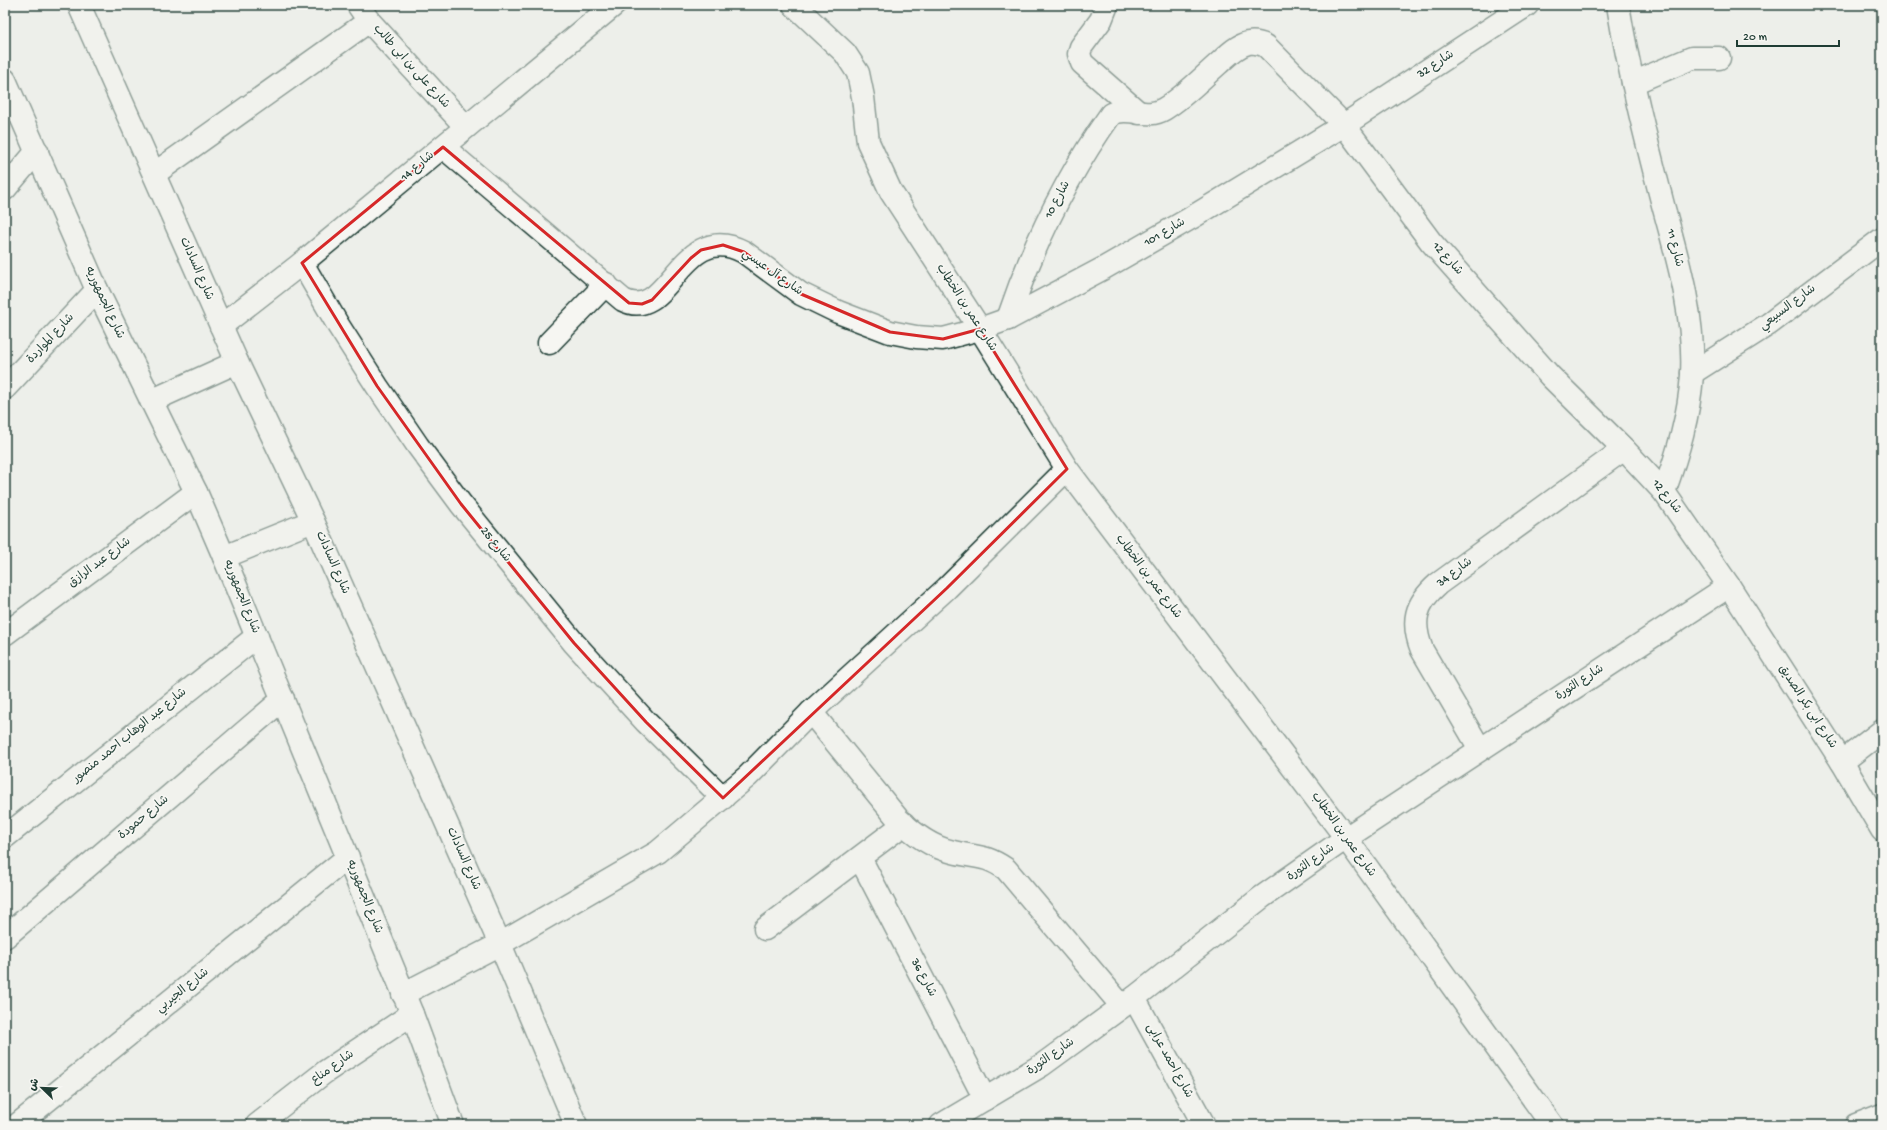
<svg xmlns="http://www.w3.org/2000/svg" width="1887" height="1130" font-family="'Gochi Hand','Playpen Sans Arabic',sans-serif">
  <rect width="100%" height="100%" fill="#edefea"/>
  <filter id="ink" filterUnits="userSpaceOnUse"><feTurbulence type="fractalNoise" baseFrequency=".025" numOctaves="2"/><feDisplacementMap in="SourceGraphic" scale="8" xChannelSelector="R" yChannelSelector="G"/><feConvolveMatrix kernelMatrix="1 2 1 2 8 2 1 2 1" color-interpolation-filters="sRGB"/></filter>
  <g filter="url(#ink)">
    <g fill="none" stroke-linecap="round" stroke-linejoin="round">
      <defs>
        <g id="minor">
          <polyline points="79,5 237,362 313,521 500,944 576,1125"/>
          <polyline points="358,5 369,21 466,127"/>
          <polyline points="794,5 845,53 858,73 863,97 868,142 891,192 980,329 1067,469 1346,838 1552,1125"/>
          <polyline points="1107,5 1101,20 1081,47 1079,54 1082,63 1139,113"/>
          <path d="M1618,5C1629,73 1646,139 1663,205C1678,260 1695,317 1692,375C1689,416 1678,453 1664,492"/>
          <polyline points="5,80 97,290 196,492 224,557 412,1014 453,1125"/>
          <polyline points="1633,83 1692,58 1719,58"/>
          <path d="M443,147L623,300C670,324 680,218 744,252L801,294L838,312L890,332L916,337L943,339L980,329L1008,319L1104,268L1191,218L1344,125L1527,5"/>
          <polyline points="154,174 369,21"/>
          <polyline points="5,189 37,151"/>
          <polyline points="302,263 338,325 377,386 418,446 461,504 574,643 646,722 723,798"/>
          <path d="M1008,319C1033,245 1066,177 1111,114C1130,105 1146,120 1164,109C1184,97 1201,79 1218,64C1227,56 1236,46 1248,43C1254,42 1260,43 1266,46L1344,125L1431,242L1550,376L1624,449L1664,492L1729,586L1842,762L1882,830"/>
          <polyline points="221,326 302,263 614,5"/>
          <polyline points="549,343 606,284"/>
          <polyline points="1692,373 1769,324 1882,239"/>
          <polyline points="5,388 97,290"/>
          <polyline points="151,401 237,362"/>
          <polyline points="224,557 313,521"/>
          <polyline points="5,634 196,492"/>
          <path d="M811,712L898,819C914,834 931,847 953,852C977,858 984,854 1006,869L1121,1005"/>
          <path d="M1480,749L1422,650C1411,622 1415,604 1438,584L1624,449"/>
          <polyline points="1842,762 1882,731"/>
          <polyline points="5,837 257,636"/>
          <polyline points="860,858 985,1099"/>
          <polyline points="765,929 904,824"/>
          <polyline points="5,937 283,699"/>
          <polyline points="403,994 500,944 658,852 748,776 811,712 947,588 1067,469"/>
          <polyline points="1134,998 1204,1125"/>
          <polyline points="17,1125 348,857"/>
          <polyline points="257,1125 325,1072 412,1014"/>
          <polyline points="941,1125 1042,1065 1134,998 1262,897 1346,838 1729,586"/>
          <polyline points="1856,1125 1882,1115"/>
        </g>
      </defs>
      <use href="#minor" stroke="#1f3d34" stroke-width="25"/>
      <use href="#minor" stroke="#f6f6f2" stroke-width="22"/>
    </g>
  </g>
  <path d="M0 0H1887V1130H0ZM443,147L629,303L642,304L652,300L691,258L701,250L723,245L744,252L801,294L890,332L943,339L980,329L1067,469L947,588L723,798L646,722L574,643L461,504L377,386L302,263Z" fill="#edefea" fill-opacity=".55" fill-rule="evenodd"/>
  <path fill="none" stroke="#d62828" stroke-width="3" stroke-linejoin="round" d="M443,147L629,303L642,304L652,300L691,258L701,250L723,245L744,252L801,294L890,332L943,339L980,329L1067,469L947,588L723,798L646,722L574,643L461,504L377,386L302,263Z"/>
  <g text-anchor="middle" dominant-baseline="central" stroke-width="3.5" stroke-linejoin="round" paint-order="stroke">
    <g font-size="12" fill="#1f3d34" stroke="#f6f6f2">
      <text transform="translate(1436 65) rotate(-33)">شارع 32</text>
      <text transform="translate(411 67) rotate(48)">شارع على بن ابى طالب</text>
      <text transform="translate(418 167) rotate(-40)">شارع 14</text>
      <text transform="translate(1058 200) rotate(-62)">شارع 10</text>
      <text transform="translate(1165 233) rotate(-30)">شارع 101</text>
      <text transform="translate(1674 248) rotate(76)">شارع 11</text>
      <text transform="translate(1447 259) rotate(48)">شارع 12</text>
      <text transform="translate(196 269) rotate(66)">شارع السادات</text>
      <text transform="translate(772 273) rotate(35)">شارع آل عيسي</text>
      <text transform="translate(104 303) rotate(65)">شارع الجمهوريه</text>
      <text transform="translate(966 308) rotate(57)">شارع عمر بن الخطاب</text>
      <text transform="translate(1788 308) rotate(-37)">شارع السبيعي</text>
      <text transform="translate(51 339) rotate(-47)">شارع المواردة</text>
      <text transform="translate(1666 497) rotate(52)">شارع 12</text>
      <text transform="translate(495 545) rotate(51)">شارع 25</text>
      <text transform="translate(100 563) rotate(-37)">شارع عبد الرازق</text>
      <text transform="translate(332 563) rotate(66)">شارع السادات</text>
      <text transform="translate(1455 573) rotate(-37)">شارع 34</text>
      <text transform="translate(1148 577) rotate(53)">شارع عمر بن الخطاب</text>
      <text transform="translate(241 597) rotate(68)">شارع الجمهوريه</text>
      <text transform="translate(1580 683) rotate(-33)">شارع الثورة</text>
      <text transform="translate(1807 707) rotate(57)">شارع ابى بكر الصديق</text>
      <text transform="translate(130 736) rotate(-39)">شارع عبد الوهاب احمد منصور</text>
      <text transform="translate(144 818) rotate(-40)">شارع حمودة</text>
      <text transform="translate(1343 835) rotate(54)">شارع عمر بن الخطاب</text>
      <text transform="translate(463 859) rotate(66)">شارع السادات</text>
      <text transform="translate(1311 863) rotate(-35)">شارع الثورة</text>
      <text transform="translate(364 897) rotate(68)">شارع الجمهوريه</text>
      <text transform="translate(923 978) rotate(62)">شارع 36</text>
      <text transform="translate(183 991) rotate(-39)">شارع الجيربي</text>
      <text transform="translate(1051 1057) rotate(-35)">شارع الثورة</text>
      <text transform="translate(1169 1061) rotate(61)">شارع احمد عرابى</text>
      <text transform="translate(333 1068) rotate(-36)">شارع مناع</text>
    </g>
  </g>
  <rect width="1887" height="1130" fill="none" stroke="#f6f6f2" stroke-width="20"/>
  <rect x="10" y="10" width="1867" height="1110" fill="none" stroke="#1f3d34" stroke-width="1.5" filter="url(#ink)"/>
  <g transform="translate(42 1088) rotate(293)" stroke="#f6f6f2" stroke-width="3" paint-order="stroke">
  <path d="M0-3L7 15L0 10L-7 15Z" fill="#1f3d34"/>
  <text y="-6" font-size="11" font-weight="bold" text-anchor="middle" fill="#1f3d34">ش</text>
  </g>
  <path d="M1737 40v6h102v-6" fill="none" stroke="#1f3d34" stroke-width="2"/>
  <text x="1743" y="40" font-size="12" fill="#1f3d34" stroke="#f6f6f2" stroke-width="3" paint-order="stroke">20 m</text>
</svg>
